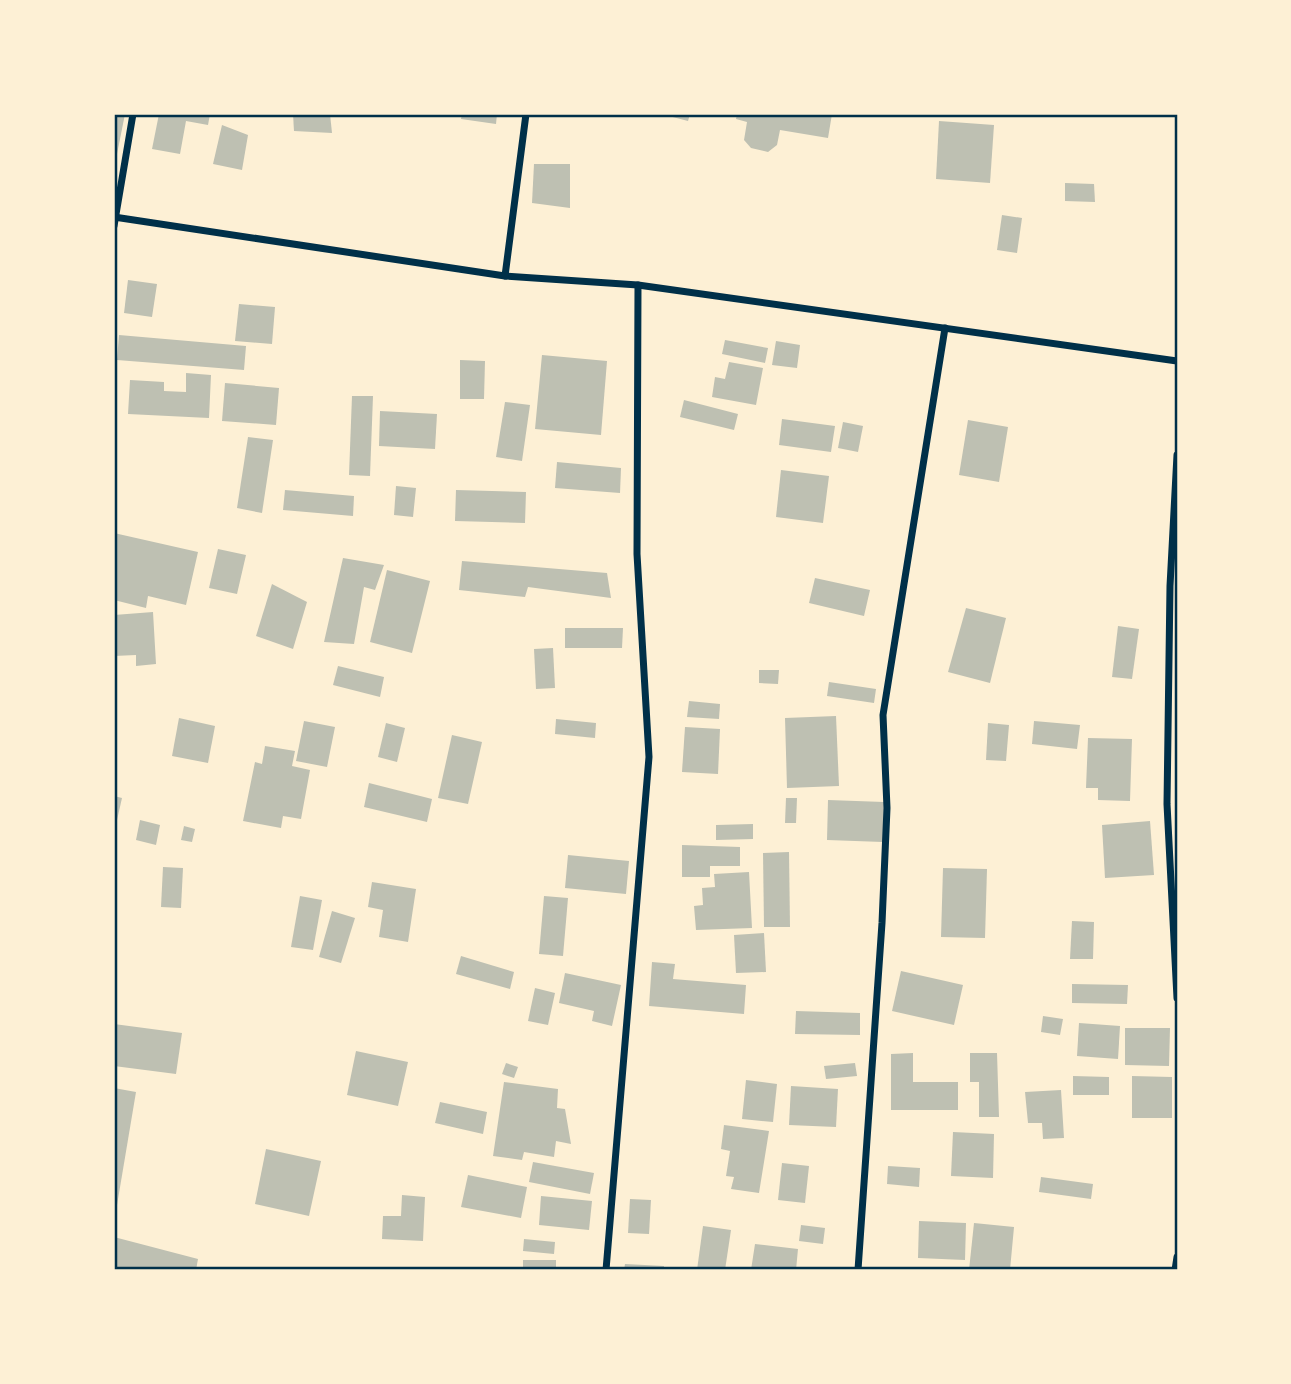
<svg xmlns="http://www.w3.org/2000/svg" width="1291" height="1384" font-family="Arial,sans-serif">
  <rect width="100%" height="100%" fill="#fdf0d5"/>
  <g fill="#bec0b2">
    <polygon points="114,114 125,114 117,154 114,153"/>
    <polygon points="159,114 210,114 208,125 186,121 180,154 152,149"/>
    <polygon points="293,114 330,114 332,133 294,131"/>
    <polygon points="462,114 497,114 496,124 461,119"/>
    <polygon points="661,114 690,114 688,121"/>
    <polygon points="737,114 832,114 828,138 780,130 777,145 768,152 751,148 744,140 747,122 736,119"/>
    <polygon points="939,121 994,125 990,183 936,179"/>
    <polygon points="222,125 248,135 242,170 213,164"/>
    <polygon points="534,164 570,164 570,208 532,203"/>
    <polygon points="1065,183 1094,184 1095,202 1065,201"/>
    <polygon points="1002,215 1022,218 1017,253 997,250"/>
    <polygon points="128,280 157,284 152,317 124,313"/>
    <polygon points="239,304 275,307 272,344 235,341"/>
    <polygon points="119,335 246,346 244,370 117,360"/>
    <polygon points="725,340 768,348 765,363 722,354"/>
    <polygon points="776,341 800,345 797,368 772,365"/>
    <polygon points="542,355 607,361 601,435 535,429"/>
    <polygon points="460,360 485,361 484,399 460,399"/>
    <polygon points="729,362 763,368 756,405 712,397 715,377 725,379"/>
    <polygon points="186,373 211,375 209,418 128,414 130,380 164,382 164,391 186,392"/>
    <polygon points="225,383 279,388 276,425 222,421"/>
    <polygon points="352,396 373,396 370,476 349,475"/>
    <polygon points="684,400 738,414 734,430 680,417"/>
    <polygon points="505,402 530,405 522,461 496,457"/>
    <polygon points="380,411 437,414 435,449 379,446"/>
    <polygon points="782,419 835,426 831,452 779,445"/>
    <polygon points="968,420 1008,427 999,482 959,475"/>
    <polygon points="843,422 863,426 858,452 838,448"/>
    <polygon points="248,437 273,440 262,513 237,508"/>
    <polygon points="557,462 621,468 620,493 555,488"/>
    <polygon points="781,470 829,476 823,523 776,517"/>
    <polygon points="396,486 416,488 413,517 394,515"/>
    <polygon points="285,490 354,496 353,516 283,510"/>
    <polygon points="456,490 526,492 525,523 455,521"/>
    <polygon points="114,533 198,552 186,605 148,596 146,608 114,600"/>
    <polygon points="218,549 246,555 237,594 209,588"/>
    <polygon points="343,558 384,565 375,590 364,587 354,644 324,642"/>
    <polygon points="462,561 607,573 611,598 528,587 525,597 459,590"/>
    <polygon points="387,570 430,581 412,653 370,642"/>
    <polygon points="815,578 870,590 864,616 809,603"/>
    <polygon points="272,584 307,602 293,649 256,636"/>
    <polygon points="966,608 1006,618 990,683 948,672"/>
    <polygon points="153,612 156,664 136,666 136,655 114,656 114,615"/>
    <polygon points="1118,626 1139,629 1132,679 1112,677"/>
    <polygon points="565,628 623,628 622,648 565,648"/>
    <polygon points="553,648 555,688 536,689 534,649"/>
    <polygon points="338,666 384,677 380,697 333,685"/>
    <polygon points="759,670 779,670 778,684 759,683"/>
    <polygon points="829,682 876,689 874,703 827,696"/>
    <polygon points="689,701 720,704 719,719 687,717"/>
    <polygon points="836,716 839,786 787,788 785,718"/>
    <polygon points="179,718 215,726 208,763 172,756"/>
    <polygon points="556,719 596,723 595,738 555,734"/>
    <polygon points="304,721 335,727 327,767 296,761"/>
    <polygon points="1034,721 1080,725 1077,749 1032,744"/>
    <polygon points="386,723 405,728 397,762 378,757"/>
    <polygon points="988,723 1009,725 1006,761 986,760"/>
    <polygon points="685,727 720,729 718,774 682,772"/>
    <polygon points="452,735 482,742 468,804 438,798"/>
    <polygon points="1088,738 1132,739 1130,801 1098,800 1098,788 1086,788"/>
    <polygon points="265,746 295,751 292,766 310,770 301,819 283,816 281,828 243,821 255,762 262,764"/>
    <polygon points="369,783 432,799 427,822 364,807"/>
    <polygon points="114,796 122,798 117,820 114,820"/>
    <polygon points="786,798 797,798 796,823 785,823"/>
    <polygon points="828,800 884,802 883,842 827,840"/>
    <polygon points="140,820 160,825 156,845 136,840"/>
    <polygon points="1150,821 1154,875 1105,878 1102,825"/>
    <polygon points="753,824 753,839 716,840 716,825"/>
    <polygon points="184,826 195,829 192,842 181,840"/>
    <polygon points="682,845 740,847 740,866 710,866 710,877 682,877"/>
    <polygon points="789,852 790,927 764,927 763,853"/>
    <polygon points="568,855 629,861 626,894 565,888"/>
    <polygon points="163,867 183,868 181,908 161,907"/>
    <polygon points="943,868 987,869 985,938 941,937"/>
    <polygon points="749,872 752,928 696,930 694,906 703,905 702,888 715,887 714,874"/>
    <polygon points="372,882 416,889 408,942 379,937 383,910 368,907"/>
    <polygon points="300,896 322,900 313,950 291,947"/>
    <polygon points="544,896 568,898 563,956 539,954"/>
    <polygon points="332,911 355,918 341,963 319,957"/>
    <polygon points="1072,921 1094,922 1093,959 1070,959"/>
    <polygon points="764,933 766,972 736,973 734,935"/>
    <polygon points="461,956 514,972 510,989 456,974"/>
    <polygon points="652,962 675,964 673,979 746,985 744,1014 649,1006"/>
    <polygon points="901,971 963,985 954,1025 892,1011"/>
    <polygon points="565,973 621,985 612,1026 592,1021 594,1011 559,1003"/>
    <polygon points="1072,984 1128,985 1127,1004 1072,1003"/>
    <polygon points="535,988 555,993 548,1025 528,1021"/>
    <polygon points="796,1011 860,1013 860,1035 795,1034"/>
    <polygon points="1043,1016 1063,1019 1060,1035 1041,1032"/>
    <polygon points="1079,1023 1120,1026 1118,1059 1077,1056"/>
    <polygon points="114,1024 182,1033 176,1074 114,1066"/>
    <polygon points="1125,1028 1170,1028 1169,1066 1125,1065"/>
    <polygon points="356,1051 408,1062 398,1106 347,1095"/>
    <polygon points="913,1053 913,1082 958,1082 958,1110 891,1110 891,1054"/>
    <polygon points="970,1053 997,1053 999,1117 979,1117 979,1082 970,1082"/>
    <polygon points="506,1063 518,1067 514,1078 502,1074"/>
    <polygon points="855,1063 857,1076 826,1079 824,1066"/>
    <polygon points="1073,1076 1109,1077 1109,1095 1073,1095"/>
    <polygon points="1132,1076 1172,1077 1172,1118 1132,1118"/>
    <polygon points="746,1080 777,1084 773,1122 742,1119"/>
    <polygon points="504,1082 558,1089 557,1108 565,1109 571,1144 556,1141 554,1157 524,1152 522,1160 493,1156"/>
    <polygon points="791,1086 838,1089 836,1127 789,1125"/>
    <polygon points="114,1088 136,1092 115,1217 114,1217"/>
    <polygon points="1061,1090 1064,1138 1043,1139 1042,1123 1028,1123 1025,1092"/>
    <polygon points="440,1102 487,1112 483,1134 435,1123"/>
    <polygon points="724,1125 769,1131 759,1193 731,1189 734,1177 726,1176 730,1151 721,1149"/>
    <polygon points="953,1132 994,1134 993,1178 951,1176"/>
    <polygon points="266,1149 321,1161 309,1216 255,1204"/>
    <polygon points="533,1162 594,1173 590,1194 529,1182"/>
    <polygon points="782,1163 809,1166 805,1203 778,1200"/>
    <polygon points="888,1166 920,1168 919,1187 887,1184"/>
    <polygon points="468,1175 527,1187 521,1218 461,1207"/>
    <polygon points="1041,1177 1093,1184 1091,1199 1039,1192"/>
    <polygon points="402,1195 425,1197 423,1241 382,1239 383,1216 401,1216"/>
    <polygon points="541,1196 592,1201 589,1230 539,1225"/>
    <polygon points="630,1199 651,1200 649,1234 628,1233"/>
    <polygon points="919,1221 966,1223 965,1260 918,1258"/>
    <polygon points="974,1223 1014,1227 1010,1270 969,1270"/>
    <polygon points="801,1225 825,1228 823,1244 799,1241"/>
    <polygon points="703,1226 731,1230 725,1270 697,1270"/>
    <polygon points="114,1237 198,1259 196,1270 114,1270"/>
    <polygon points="524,1239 555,1242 554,1254 523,1251"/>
    <polygon points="755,1244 798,1249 796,1270 751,1270"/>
    <rect x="523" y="1260" width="33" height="10"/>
    <polygon points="625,1264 664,1266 664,1270 624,1270"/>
  </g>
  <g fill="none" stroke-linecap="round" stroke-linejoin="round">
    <g stroke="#003049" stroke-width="7">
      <polyline points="114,217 505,276 638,285 1177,361"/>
      <polyline points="114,226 133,114"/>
      <polyline points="505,276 526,114"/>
      <polyline points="1177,455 1170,586 1167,804 1177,998"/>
      <polyline points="606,1270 649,757 637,554 638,285"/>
      <polyline points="858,1270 882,923 887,808 883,715 945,328"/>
      <polyline points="1175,1270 1177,1257"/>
    </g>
  </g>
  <rect width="1291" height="1384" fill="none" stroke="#fdf0d5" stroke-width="231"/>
  <rect x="116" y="116" width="1060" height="1152" fill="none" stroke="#003049" stroke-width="2.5"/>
</svg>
